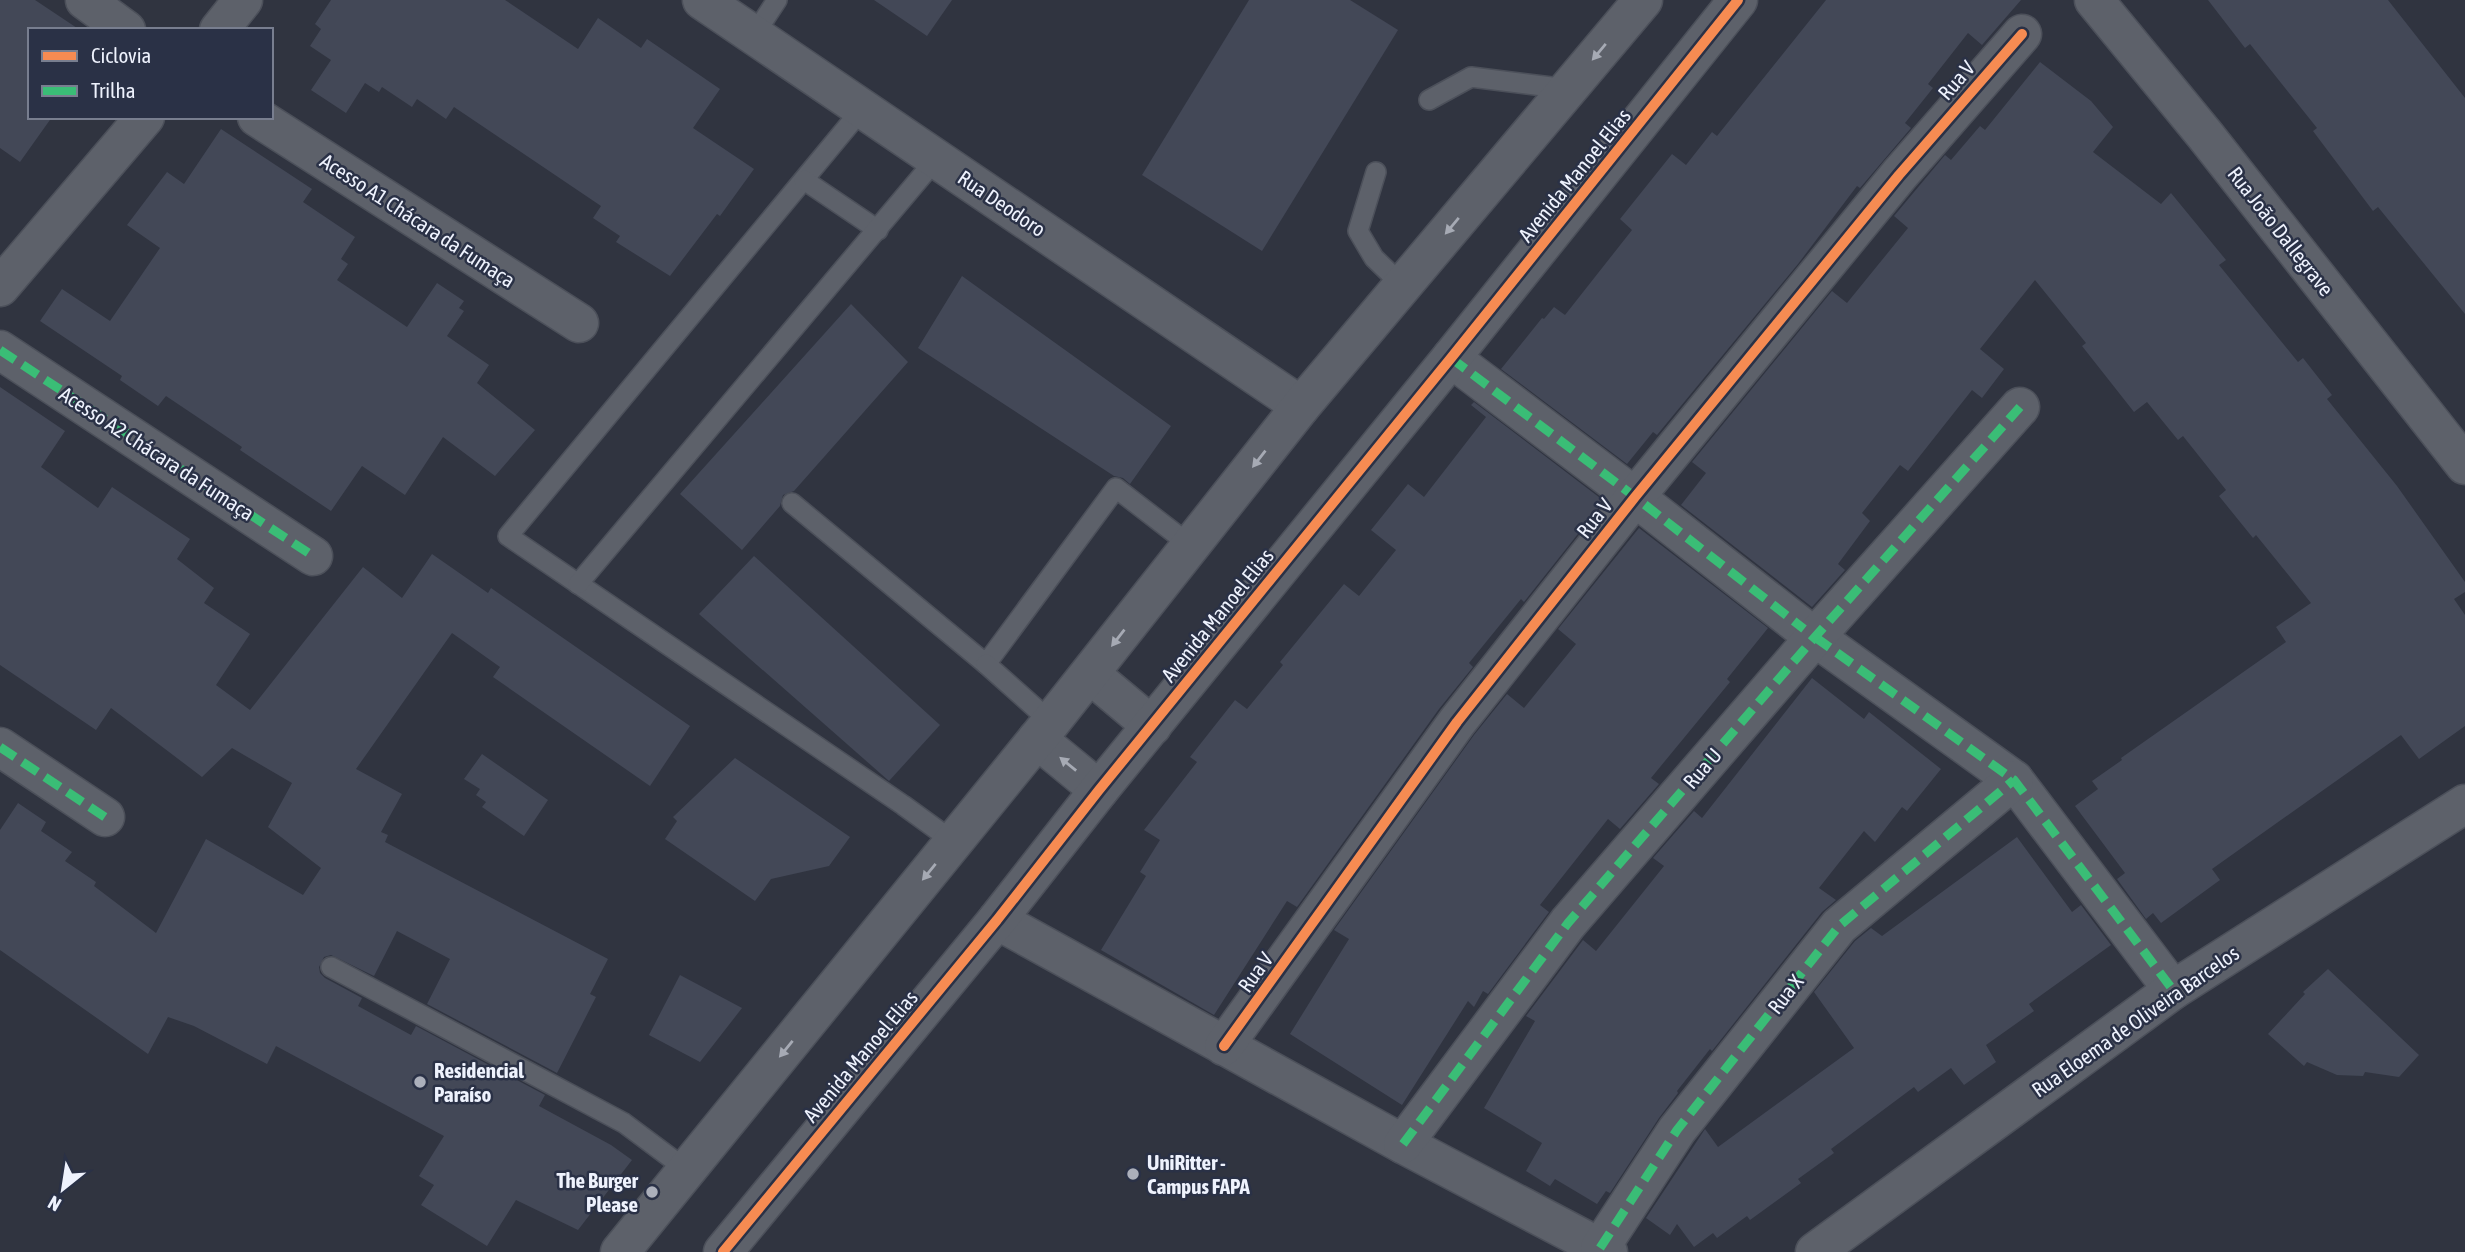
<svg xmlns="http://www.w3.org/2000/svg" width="2465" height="1252" font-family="'Asap Condensed',sans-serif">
  <rect width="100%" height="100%" fill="#303440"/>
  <g fill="#434857">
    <polygon points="0,0 35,0 80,30 30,30 30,117 52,117 20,162 0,148"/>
    <polygon points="331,0 505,0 578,49 598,18 641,48 647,39 720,89 693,128 754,169 720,216 717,214 670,276 616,242 620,236 593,218 601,206 454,107 446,119 417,99 412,107 382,87 379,92 365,83 346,113 311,90 331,60 310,46 321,29 315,24"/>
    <polygon points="874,0 952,0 927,36"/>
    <polygon points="1249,0 1350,0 1398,30 1262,251 1142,175"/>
    <polygon points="1826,0 2021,0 1982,45 1968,33 1928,84 1933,88 1905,123 1911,128 1860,188 1857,186 1798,264 1657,435 1653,432 1627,464 1501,369 1542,318 1544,319 1554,307 1565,315 1632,230 1620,219 1672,154 1686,165 1712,132 1717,136"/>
    <polygon points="2208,0 2388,0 2465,98 2465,314 2378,207 2373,211 2313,131 2317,128 2250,44 2245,48"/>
    <polygon points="2040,62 2091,101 2113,127 2093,152 2161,204 2171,193 2226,260 2219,265 2298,362 2303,358 2332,395 2327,399 2397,486 2465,582 2465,592 2454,599 2465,615 2465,726 2419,759 2401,735 2212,869 2220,880 2161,923 2153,913 2146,919 2117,879 2125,873 2075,806 2098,789 2092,781 2122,760 2121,758 2286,642 2276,627 2311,603 2256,535 2253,538 2219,496 2226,490 2183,436 2178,440 2147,402 2134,412 2082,346 2086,343 2035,280 1980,349 2004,369 1982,398 1972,390 1908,471 1900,465 1862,513 1870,521 1838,564 1845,570 1812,607 1681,505 1706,473 1692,462 1832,291 1847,303 1908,228 1894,216 1945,155 1951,160 1980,126 1985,130"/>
    <polygon points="221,129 312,189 303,202 355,237 341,259 348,264 337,280 407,327 437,283 464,301 459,308 464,311 447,336 489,365 477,383 535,430 495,476 443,437 405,495 362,466 331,511 240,450 242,447 166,396 158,406 120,380 122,376 40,321 62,289 110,321 160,248 127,225 167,172 184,184"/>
    <polygon points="962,276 1171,426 1130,484 1123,478 1114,476 918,348"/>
    <polygon points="851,304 908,362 794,491 783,495 780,506 742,550 680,494"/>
    <polygon points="0,387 65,431 41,467 98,508 112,487 190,539 177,559 214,588 204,603 250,634 216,685 250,710 363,567 402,598 432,554 488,593 491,588 690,726 650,786 493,677 500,667 452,633 356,769 402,794 381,832 388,835 385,842 608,959 590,994 596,997 557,1073 427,1004 450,959 397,931 374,976 331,955 324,957 319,967 320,973 325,978 362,998 358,1006 411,1035 416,1026 545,1095 539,1106 611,1145 632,1160 578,1230 516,1200 487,1246 421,1205 434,1185 419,1176 444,1136 276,1046 267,1064 194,1026 168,1017 148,1054 0,950 0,830 18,803 46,822 41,831 72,852 65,861 96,882 94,886 156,933 206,839 303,895 321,868 268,827 292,783 232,748 202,777 111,708 96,730 0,665"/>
    <polygon points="1474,402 1604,501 1524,602 1521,599 1469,663 1473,667 1439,709 1297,907 1287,901 1214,1015 1101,950 1146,876 1140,872 1160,840 1144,830 1197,762 1190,757 1235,700 1247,709 1283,665 1280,662 1344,584 1359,596 1396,550 1371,530 1408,484 1424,497 1486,417 1471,405"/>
    <polygon points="1639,528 1768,628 1727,679 1730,682 1651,778 1659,784 1620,829 1608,819 1540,905 1549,912 1488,994 1483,991 1474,1007 1468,1001 1402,1105 1290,1034 1349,939 1334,930 1474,735 1507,694 1524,708 1576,644 1558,629"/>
    <polygon points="754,556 940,725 889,781 699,614"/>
    <polygon points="1812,678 1864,719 1869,712 1941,769 1907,811 1902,807 1875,842 1864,831 1819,888 1836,900 1822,912 1712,1051 1710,1049 1677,1091 1678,1093 1659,1118 1610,1193 1606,1191 1597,1204 1555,1179 1550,1186 1526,1171 1542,1143 1484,1108 1535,1021 1526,1016 1583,940 1596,951 1664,866 1653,858 1694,811 1702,818"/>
    <polygon points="482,754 548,800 524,836 482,807 486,802 476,795 480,789 464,779"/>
    <polygon points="735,758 850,837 829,866 771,879 755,901 665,839 677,821 673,817"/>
    <polygon points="2017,837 2072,912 2081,905 2111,945 2029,1004 2034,1011 1986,1045 1996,1062 1964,1085 1951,1068 1918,1092 1914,1087 1831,1149 1834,1153 1798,1179 1801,1183 1750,1220 1747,1216 1717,1238 1713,1233 1694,1247 1677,1224 1670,1235 1646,1218 1705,1129 1718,1147 1854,1048 1814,992 1855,941 1871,928 1882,936"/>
    <polygon points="2328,969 2419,1055 2399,1077 2365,1072 2363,1076 2337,1075 2307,1062 2304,1066 2268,1034 2305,994 2303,992"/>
    <polygon points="680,975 742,1008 700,1062 649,1035"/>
  </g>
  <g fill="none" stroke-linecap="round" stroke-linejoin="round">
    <defs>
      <g id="lane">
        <polyline points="754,35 777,0"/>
        <polyline points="1429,100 1471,77 1568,89"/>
        <polyline points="863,108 508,536 903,805 954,842"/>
        <polyline points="1376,172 1358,231 1374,258 1402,285"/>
        <polyline points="804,180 878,230"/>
        <polyline points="792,503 986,664 1116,488 1190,545"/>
        <polyline points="578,584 937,158"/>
        <polyline points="986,664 1051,722"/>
        <polyline points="331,967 624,1123 687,1170"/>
      </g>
      <g id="street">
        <polyline points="85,0 126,30"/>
        <polyline points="702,0 1301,406"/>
        <polyline points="219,30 243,0"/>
        <polyline points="257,117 579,323"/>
        <polyline points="0,287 145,117"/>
        <polyline points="0,350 313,556"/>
        <polyline points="1451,358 1635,497 1804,629"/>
        <polyline points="1815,637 2014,780 2173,990"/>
        <polyline points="0,747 105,817"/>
        <polyline points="997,920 1403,1144 1608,1252"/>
        <polyline points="1224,1046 1457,722 1635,497 1899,175 2022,34"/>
        <polyline points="1403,1144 1568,923 1815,637 2020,407"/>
        <polyline points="1600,1248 1677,1130 1839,926 2014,780"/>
        <polyline points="1815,1252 2173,990 2465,804"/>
      </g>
      <g id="secondary">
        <polyline points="2094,0 2205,135 2465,465"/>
        <polyline points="1090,674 1152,726"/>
        <polyline points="1037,739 1099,790"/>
        <polyline points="620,1252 1051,722 1301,406 1643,0"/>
        <polyline points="723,1252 997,920 1099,790 1451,358 1738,0"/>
      </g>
    </defs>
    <use href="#lane" stroke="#4c505a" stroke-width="22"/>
    <use href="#street" stroke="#4c505a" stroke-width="41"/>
    <use href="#secondary" stroke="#4c505a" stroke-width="41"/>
    <use href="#lane" stroke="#5d616a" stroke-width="19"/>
    <use href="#street" stroke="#5d616a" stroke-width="38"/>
    <use href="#secondary" stroke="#5d616a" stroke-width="38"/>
    <g stroke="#3abd76" stroke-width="9" stroke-dasharray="18 9" stroke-linecap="butt">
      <polyline points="0,350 313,556"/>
      <polyline points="1451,358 1635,497 1804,629"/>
      <polyline points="1815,637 2014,780 2173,990"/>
      <polyline points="0,747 105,817"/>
      <polyline points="1403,1144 1568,923 1815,637 2020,407"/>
      <polyline points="1600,1248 1677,1130 1839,926 2014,780"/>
    </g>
    <defs>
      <g id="cycleway">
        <polyline points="1224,1046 1457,722 1635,497 1899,175 2022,34"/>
        <polyline points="723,1252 997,920 1099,790 1451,358 1738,0"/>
      </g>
    </defs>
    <use href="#cycleway" stroke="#2a3146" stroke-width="15"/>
    <use href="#cycleway" stroke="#f68b52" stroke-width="10"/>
  </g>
  <defs><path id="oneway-solid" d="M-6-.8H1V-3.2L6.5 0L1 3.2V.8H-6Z" transform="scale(1.75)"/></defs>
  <g fill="#a6aab4">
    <use href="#oneway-solid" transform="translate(1599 52) rotate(130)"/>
    <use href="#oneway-solid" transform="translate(1452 226) rotate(130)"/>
    <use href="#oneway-solid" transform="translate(1259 459) rotate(128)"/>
    <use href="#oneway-solid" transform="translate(1118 638) rotate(128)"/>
    <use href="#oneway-solid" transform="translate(1068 764) rotate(-141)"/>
    <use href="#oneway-solid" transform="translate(929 872) rotate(129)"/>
    <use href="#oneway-solid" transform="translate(786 1049) rotate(129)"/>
  </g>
  <g fill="#acb0bb" stroke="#2a3146" stroke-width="2.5">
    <circle cx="420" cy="1082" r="7"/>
    <circle cx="1133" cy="1174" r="7"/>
    <circle cx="652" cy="1192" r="7"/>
  </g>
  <g text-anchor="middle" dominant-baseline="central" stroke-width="5" stroke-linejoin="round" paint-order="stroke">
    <g font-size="21" fill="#eef2fd" stroke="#2a3146">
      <text transform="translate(1956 80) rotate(-49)">Rua V</text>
      <text transform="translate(1574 175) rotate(-51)">Avenida Manoel Elias</text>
      <text transform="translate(1002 203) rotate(34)">Rua Deodoro</text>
      <text transform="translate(418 220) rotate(33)">Acesso A1 Chácara da Fumaça</text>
      <text transform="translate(2281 231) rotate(52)">Rua João Dallegrave</text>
      <text transform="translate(157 453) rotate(33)">Acesso A2 Chácara da Fumaça</text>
      <text transform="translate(1594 518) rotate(-52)">Rua V</text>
      <text transform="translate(1217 615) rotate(-51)">Avenida Manoel Elias</text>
      <text transform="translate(1702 768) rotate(-49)">Rua U</text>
      <text transform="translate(1255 972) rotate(-54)">Rua V</text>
      <text transform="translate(1785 994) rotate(-52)">Rua X</text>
      <text transform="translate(2135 1021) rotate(-35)">Rua Eloema de Oliveira Barcelos</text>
      <text transform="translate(860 1056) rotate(-50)">Avenida Manoel Elias</text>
    </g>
    <g font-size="21" font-weight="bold" fill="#eef2fd" stroke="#2a3146" text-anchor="start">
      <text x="434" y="1070">Residencial<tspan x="434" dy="24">Paraíso</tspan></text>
      <text x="1147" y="1162">UniRitter -<tspan x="1147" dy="24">Campus FAPA</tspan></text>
      <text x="638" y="1180" text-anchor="end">The Burger<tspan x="638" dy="24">Please</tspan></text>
    </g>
  </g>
  <rect x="28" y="28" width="245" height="91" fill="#2a3146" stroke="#787e8f" stroke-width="2"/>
  <rect x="42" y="51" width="35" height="10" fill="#f68b52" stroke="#787e8f" stroke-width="2"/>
  <text x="91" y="63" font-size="21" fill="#eef2fd">Ciclovia</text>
  <rect x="42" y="86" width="35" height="10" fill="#3abd76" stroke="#787e8f" stroke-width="2"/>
  <text x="91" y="98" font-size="21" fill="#eef2fd">Trilha</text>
  <g transform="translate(63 1189) rotate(210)" stroke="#2a3146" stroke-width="5" paint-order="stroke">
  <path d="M0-5L12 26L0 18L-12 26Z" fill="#eef2fd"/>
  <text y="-10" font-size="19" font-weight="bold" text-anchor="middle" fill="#eef2fd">N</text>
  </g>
</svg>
